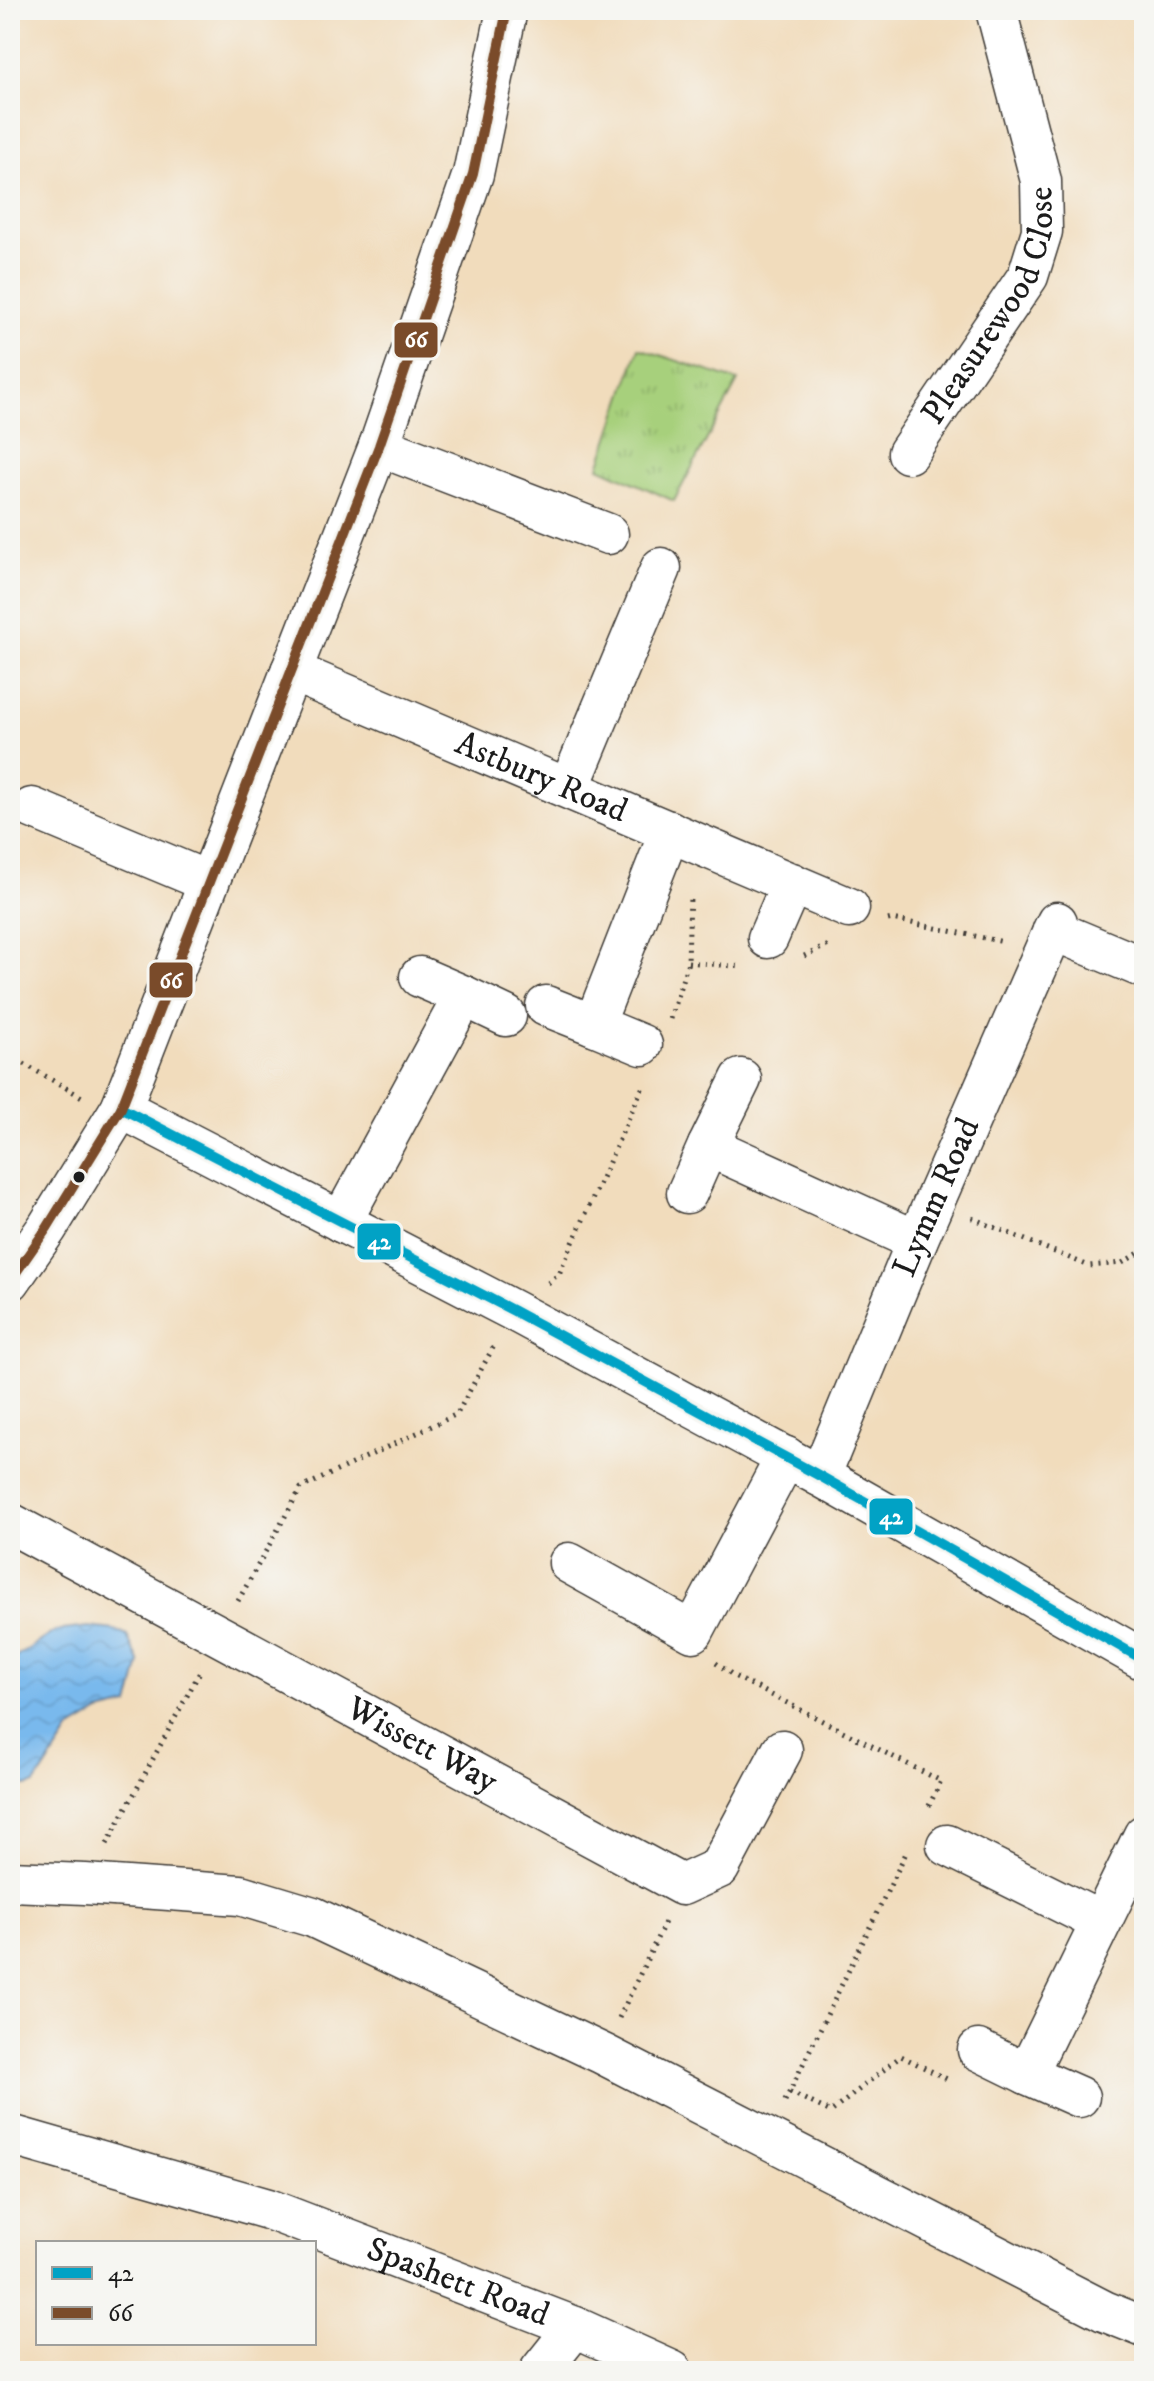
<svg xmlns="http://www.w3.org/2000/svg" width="1154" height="2381" font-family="'IM FELL DW Pica',serif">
  <defs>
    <pattern id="park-tufts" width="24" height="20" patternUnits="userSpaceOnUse" patternTransform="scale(2)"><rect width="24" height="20" fill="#a7d07c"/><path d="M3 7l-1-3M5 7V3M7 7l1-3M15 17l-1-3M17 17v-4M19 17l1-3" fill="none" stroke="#8fb26b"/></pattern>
    <pattern id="water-waves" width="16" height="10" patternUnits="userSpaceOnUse" patternTransform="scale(2)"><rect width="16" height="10" fill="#79b9ed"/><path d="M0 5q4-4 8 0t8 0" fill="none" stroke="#689ecb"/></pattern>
  </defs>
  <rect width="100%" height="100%" fill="#f6f6f2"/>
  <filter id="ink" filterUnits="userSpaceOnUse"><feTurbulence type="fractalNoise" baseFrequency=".0125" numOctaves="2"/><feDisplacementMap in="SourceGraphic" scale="16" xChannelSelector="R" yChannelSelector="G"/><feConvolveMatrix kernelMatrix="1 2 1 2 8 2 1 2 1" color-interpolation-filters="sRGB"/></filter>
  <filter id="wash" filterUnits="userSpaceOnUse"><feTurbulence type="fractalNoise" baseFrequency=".006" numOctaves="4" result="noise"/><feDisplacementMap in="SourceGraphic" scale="32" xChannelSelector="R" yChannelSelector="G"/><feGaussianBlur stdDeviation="1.8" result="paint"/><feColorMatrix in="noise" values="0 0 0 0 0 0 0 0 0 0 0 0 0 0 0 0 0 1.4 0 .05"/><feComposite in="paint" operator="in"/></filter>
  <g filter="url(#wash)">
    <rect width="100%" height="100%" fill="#f1dcbc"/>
    <polygon fill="url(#park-tufts)" stroke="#62764c" stroke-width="2" points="639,348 738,381 674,501 599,467"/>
    <polygon fill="url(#water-waves)" stroke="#4a6a84" stroke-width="2" points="88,1627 115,1630 127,1636 140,1663 129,1705 100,1712 70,1730 35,1784 10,1789 10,1661 55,1631"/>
  </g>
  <g filter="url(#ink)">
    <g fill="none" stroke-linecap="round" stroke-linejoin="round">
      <defs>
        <g id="minor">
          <polyline points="379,446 608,534"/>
          <path id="s1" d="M908,453L1028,276L1042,231L1041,181L996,10"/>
          <path id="s2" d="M291,671L849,908"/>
          <polyline points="569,788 661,568"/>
          <polyline points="32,808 209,882"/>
          <polyline points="1053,930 1144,968"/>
          <polyline points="768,938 792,883"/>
          <polyline points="420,977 464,996"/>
          <polyline points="546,1006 594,1025"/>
          <polyline points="642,1045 594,1025 670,831"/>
          <polyline points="741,1079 708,1146 917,1241"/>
          <polyline points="121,1108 514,1311 820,1476 1144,1660"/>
          <polyline points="687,1193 708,1146"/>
          <polyline points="341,1222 464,996 506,1016"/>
          <polyline points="10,1281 47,1228 121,1108 379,446 473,174 507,10"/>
          <path id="s3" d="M820,1476L917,1241L1057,922"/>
          <path id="s4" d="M10,1523L682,1885L719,1868L782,1750"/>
          <polyline points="569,1563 693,1632 786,1457"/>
          <polyline points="947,1845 1101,1922"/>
          <polyline points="10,1881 85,1884 240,1895 313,1917 603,2054 1104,2311 1144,2327"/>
          <polyline points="978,2050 1027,2074"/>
          <polyline points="1079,2097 1027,2074 1144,1835"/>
          <path id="s5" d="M10,2135L268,2209L575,2327L672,2371"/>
          <polyline points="540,2371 575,2327"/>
        </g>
      </defs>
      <use href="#minor" stroke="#3c3934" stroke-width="43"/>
      <g stroke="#3c3934" stroke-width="5" stroke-dasharray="2 6" stroke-linecap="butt">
        <polyline points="888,920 892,919 1004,942"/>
        <polyline points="804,956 831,944"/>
        <polyline points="688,962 743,967"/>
        <polyline points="670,1019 688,962 690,896"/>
        <polyline points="10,1056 82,1097"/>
        <polyline points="972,1218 1089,1266 1122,1263 1144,1250"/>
        <polyline points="548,1283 559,1274 644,1084"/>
        <polyline points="238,1601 301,1488 457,1414 495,1344"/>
        <polyline points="716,1663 734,1676 941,1781 927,1810"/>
        <polyline points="107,1844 201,1670"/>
        <polyline points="619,2018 665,1922"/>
        <polyline points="790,2092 831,2112 901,2056 947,2079"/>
        <polyline points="785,2101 907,1851"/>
      </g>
      <use href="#minor" stroke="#fff" stroke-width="40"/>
      <defs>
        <polyline id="bus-1" points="121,1108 514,1311 820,1476 1144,1660"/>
        <polyline id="bus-2" points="10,1281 47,1228 121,1108 379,446 473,174 507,10"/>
      </defs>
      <use href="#bus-1" stroke="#f6f6f2" stroke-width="16"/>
      <use href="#bus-2" stroke="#f6f6f2" stroke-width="16"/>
      <use href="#bus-1" stroke="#01a2c5" stroke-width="10"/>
      <use href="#bus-2" stroke="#7a4b2a" stroke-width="10"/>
    </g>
  </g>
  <circle fill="#1c1c1c" stroke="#f6f6f2" stroke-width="3" cx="79" cy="1177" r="7"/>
  <g text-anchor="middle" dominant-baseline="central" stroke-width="6" stroke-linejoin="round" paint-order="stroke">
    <g font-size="34" fill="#1c1c1c" stroke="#f6f6f2">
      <text stroke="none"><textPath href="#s1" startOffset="172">Pleasurewood Close</textPath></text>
      <text stroke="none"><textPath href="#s2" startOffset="272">Astbury Road</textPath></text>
      <text stroke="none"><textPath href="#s3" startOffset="302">Lymm Road</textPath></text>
      <text stroke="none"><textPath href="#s4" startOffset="468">Wissett Way</textPath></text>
      <text stroke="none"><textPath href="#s5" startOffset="472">Spashett Road</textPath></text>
    </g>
  </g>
  <g stroke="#f6f6f2" stroke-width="3">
    <rect x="393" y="321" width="46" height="38" rx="8" fill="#7a4b2a"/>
    <rect x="148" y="961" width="46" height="38" rx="8" fill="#7a4b2a"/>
    <rect x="356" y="1222" width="46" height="39" rx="8" fill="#01a2c5"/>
    <rect x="868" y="1497" width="46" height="39" rx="8" fill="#01a2c5"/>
  </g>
  <g font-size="22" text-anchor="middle" font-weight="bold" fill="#fff">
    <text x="416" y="347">66</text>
    <text x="171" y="988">66</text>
    <text x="379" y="1249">42</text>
    <text x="891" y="1524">42</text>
  </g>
  <rect width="1154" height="2381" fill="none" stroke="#f6f6f2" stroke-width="40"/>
  <rect x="36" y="2241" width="280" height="104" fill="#f6f6f2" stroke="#9f9f9c" stroke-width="2"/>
  <rect x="52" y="2267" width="40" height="12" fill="#01a2c5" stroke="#9f9f9c" stroke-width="2"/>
  <text x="108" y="2281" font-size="24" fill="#1c1c1c">42</text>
  <rect x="52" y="2307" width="40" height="12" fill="#7a4b2a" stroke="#9f9f9c" stroke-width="2"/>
  <text x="108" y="2321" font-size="24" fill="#1c1c1c">66</text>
</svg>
